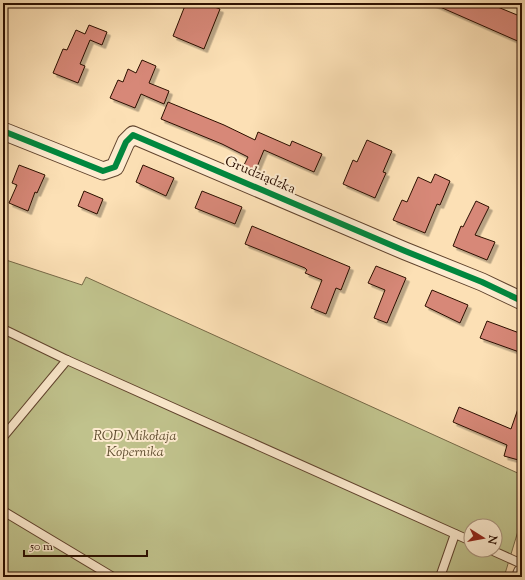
<svg xmlns="http://www.w3.org/2000/svg" width="525" height="580" font-family="'Sorts Mill Goudy',serif">
  <defs>
    <filter id="shadow"><feDropShadow dx="3.5" dy="3.5" stdDeviation="0" flood-color="#0004"/></filter>
  </defs>
  <rect width="100%" height="100%" fill="#fce0b5"/>
  <filter id="stains"><feTurbulence type="fractalNoise" baseFrequency=".005" numOctaves="4"/><feColorMatrix values="0 0 0 0 .2 0 0 0 0 .09 0 0 0 0 .02 0 0 0 .5 -.17"/></filter>
  <radialGradient id="worn" r=".72"><stop offset=".6" stop-color="#630" stop-opacity="0"/><stop offset="1" stop-color="#630" stop-opacity=".3"/></radialGradient>
  <path fill="#c0c28c" stroke="#766846" fill-rule="evenodd" d="M3,259L82,285L86,277L522,475V518L504,577H3ZM471,526H495V550H471Z"/>
  <g fill="#d78878" stroke="#2c0f00" filter="url(#shadow)">
    <polygon points="186,3 204,3 220,9 204,49 173,36"/>
    <polygon points="431,3 488,3 522,17 522,43"/>
    <polygon points="89,25 107,32 102,45 90,40 80,64 85,66 78,83 53,73 63,49 67,50 76,30 85,34"/>
    <polygon points="142,60 156,66 149,83 169,91 164,104 141,94 135,108 110,98 118,80 123,82 128,69 136,73"/>
    <polygon points="168,102 224,125 255,140 258,132 290,146 292,141 322,154 314,172 264,150 254,174 242,169 248,157 222,144 161,119"/>
    <polygon points="367,140 392,151 383,172 386,173 375,198 343,184 353,160 357,162"/>
    <polygon points="19,165 45,175 37,193 35,192 28,211 9,203 17,185 12,183"/>
    <polygon points="143,165 174,178 166,196 136,182"/>
    <polygon points="435,174 450,181 440,205 437,204 425,233 393,220 402,200 407,202 418,177 431,183"/>
    <polygon points="84,191 103,199 97,214 78,206"/>
    <polygon points="202,191 242,207 235,224 195,208"/>
    <polygon points="476,201 489,207 475,235 495,242 487,260 453,246 461,226 463,227"/>
    <polygon points="252,226 350,267 341,290 336,288 326,314 311,308 322,280 305,273 307,270 305,268 245,244"/>
    <polygon points="376,266 406,278 387,323 374,318 385,290 368,283"/>
    <polygon points="432,290 468,305 460,323 425,306"/>
    <polygon points="487,321 522,334 522,353 480,338"/>
    <polygon points="520,403 522,404 522,461 504,456 507,445 453,422 459,407 511,429"/>
  </g>
  <g fill="none" stroke-linecap="round" stroke-linejoin="round">
    <defs>
      <g id="lane">
        <polyline points="3,329 67,360 471,541"/>
        <polyline points="3,437 67,360"/>
        <polyline points="3,511 113,577"/>
        <polyline points="491,550 522,564"/>
        <polyline points="440,577 455,534"/>
      </g>
      <g id="street">
        <polyline points="3,131 103,171 115,167 126,142 133,135 405,251 482,282 522,301"/>
        <polyline points="521,577 522,573"/>
      </g>
    </defs>
    <use href="#lane" stroke="#60432d" stroke-width="10"/>
    <use href="#street" stroke="#60432d" stroke-width="19"/>
    <use href="#lane" stroke="#fdebcf" stroke-width="8"/>
    <use href="#street" stroke="#fdebcf" stroke-width="17"/>
    <defs>
      <polyline id="cycleway" points="3,131 103,171 115,167 126,142 133,135 405,251 482,282 522,301"/>
    </defs>
    <use href="#cycleway" stroke="#fdebcf" stroke-width="8"/>
    <use href="#cycleway" stroke="#00873e" stroke-width="6"/>
  </g>
  <g text-anchor="middle" dominant-baseline="central" stroke-width="4" stroke-linejoin="round" paint-order="stroke">
    <g font-size="14" fill="#2c0f00" stroke="#fdebcf">
      <text transform="translate(260 176) rotate(23)">Grudziądzka</text>
    </g>
    <g font-size="14" font-style="italic" fill="#604e31" stroke="#fdebcf">
      <text x="135" y="437">ROD Mikołaja<tspan x="135" dy="16">Kopernika</tspan></text>
    </g>
  </g>
  <rect width="525" height="580" fill="none" stroke="#fce0b5" stroke-width="16"/>
  <rect x="4" y="4" width="517" height="572" fill="none" stroke="#2c0f00" stroke-width="2"/>
  <rect x="8" y="8" width="509" height="564" fill="none" stroke="#2c0f00"/>
  <g transform="translate(483 538) rotate(101)"><circle r="19" fill="#fdebcf" stroke="#a9937c"/>
  <path d="M0-3L7 15L0 10L-7 15Z" fill="#8f2418"/>
  <text y="-6" font-size="11" font-weight="bold" text-anchor="middle" fill="#2c0f00">N</text>
  </g>
  <path d="M24 550v6h123v-6" fill="none" stroke="#2c0f00" stroke-width="2"/>
  <text x="30" y="550" font-size="12" fill="#2c0f00" stroke="#fdebcf" stroke-width="3" paint-order="stroke">50 m</text>
  <rect width="100%" height="100%" filter="url(#stains)"/>
  <rect width="100%" height="100%" fill="url(#worn)"/>
</svg>
